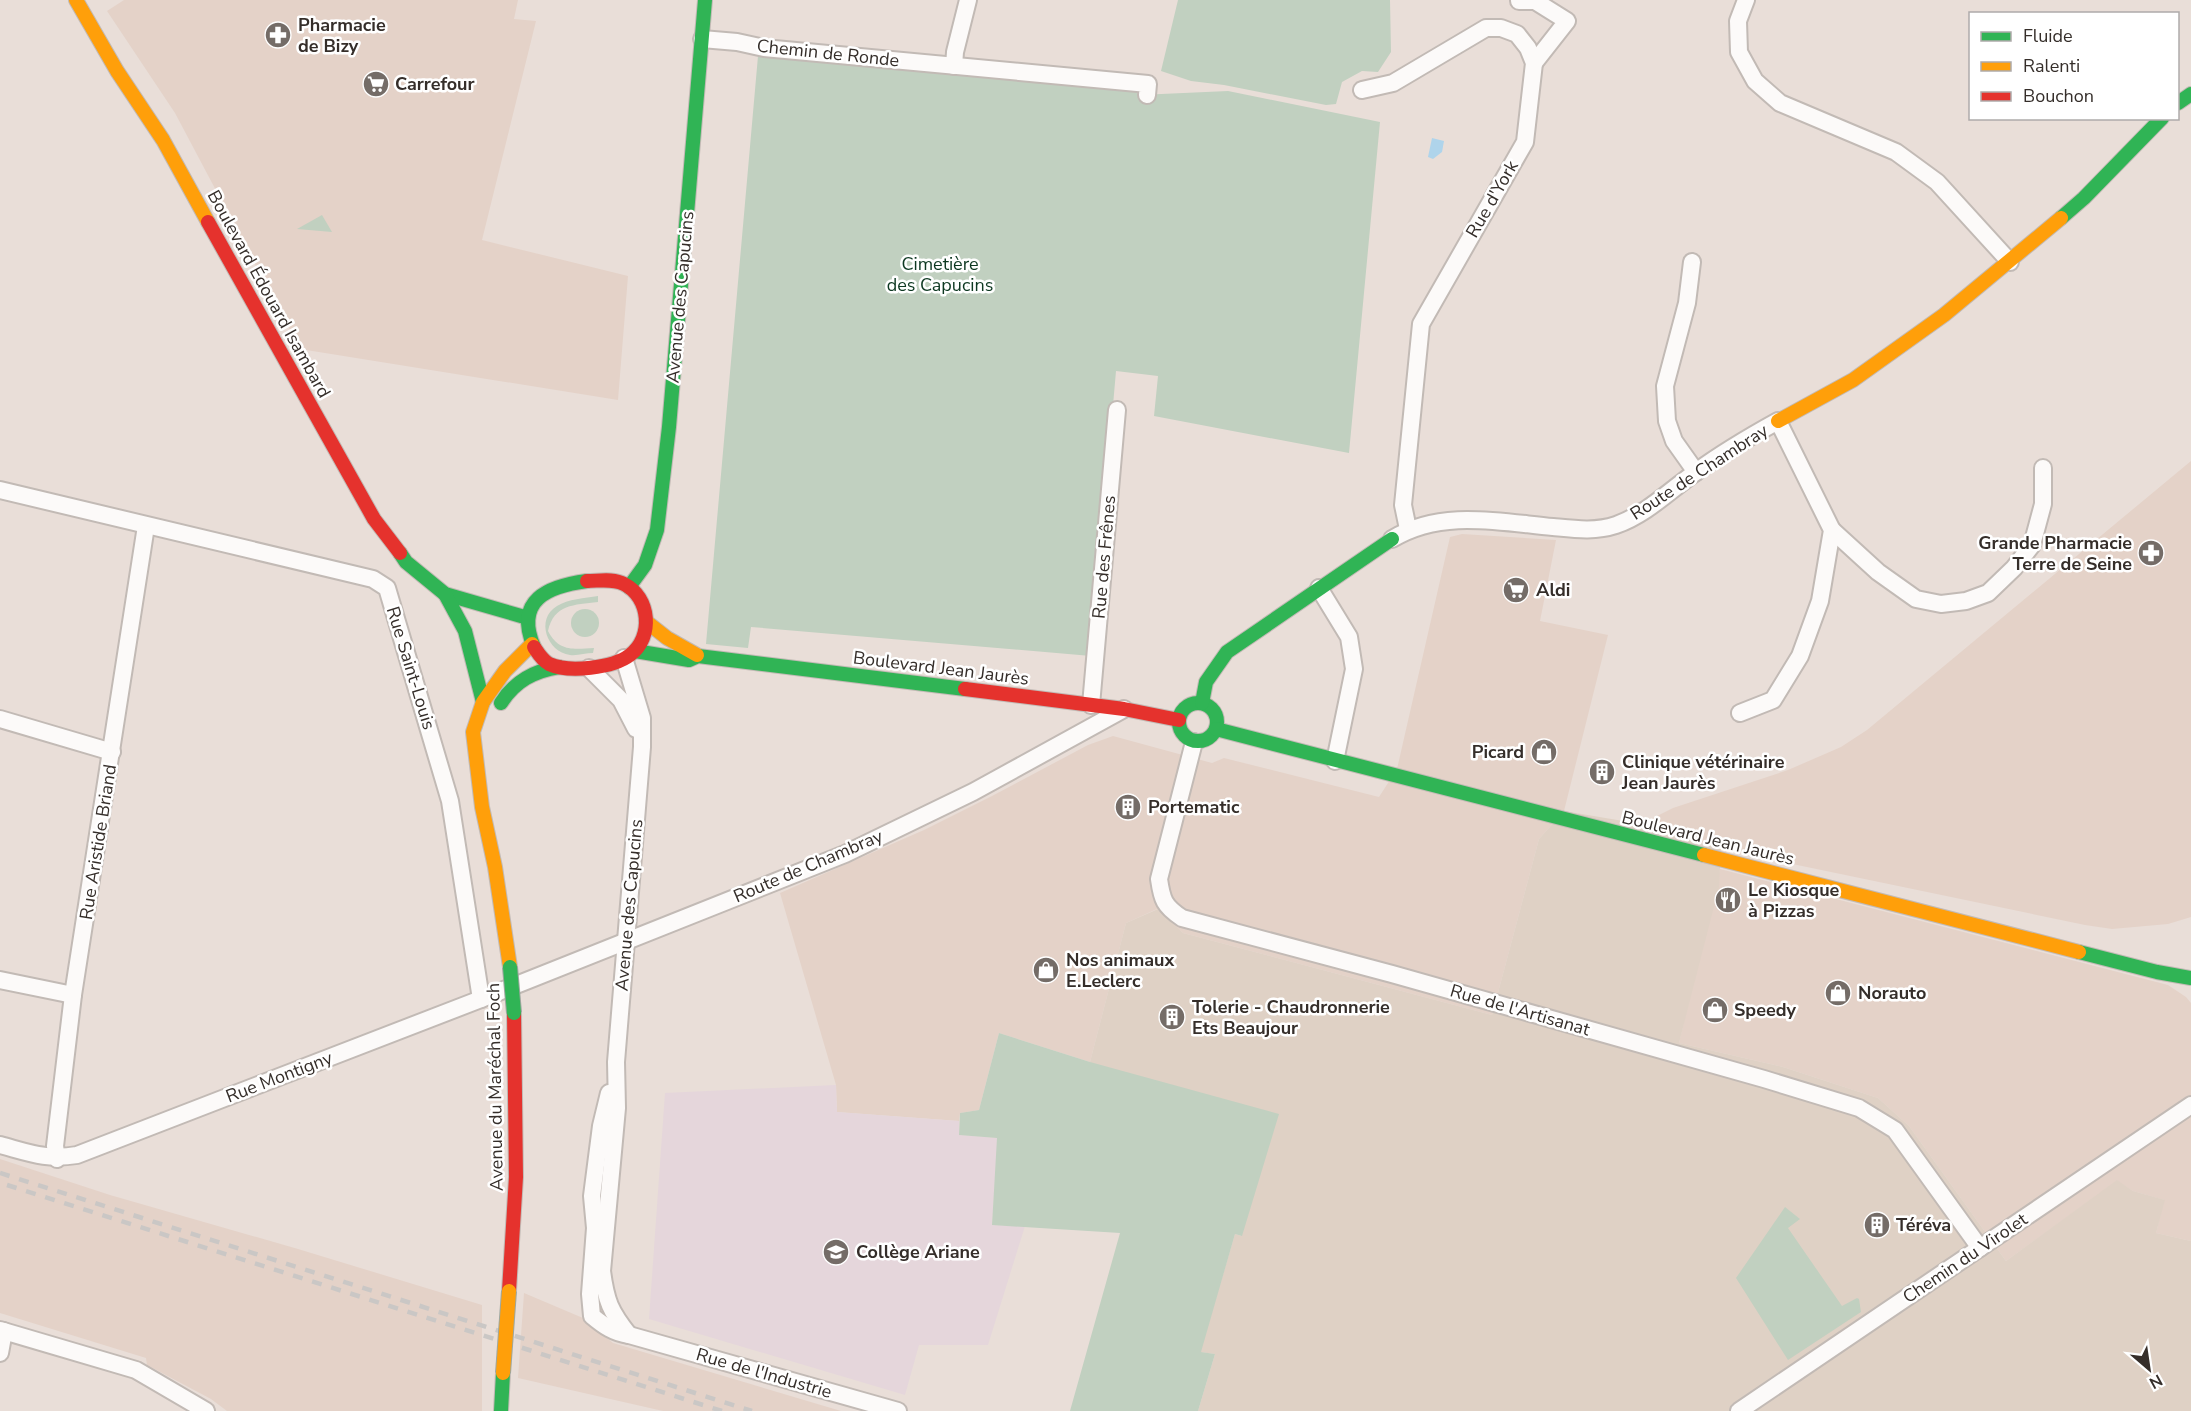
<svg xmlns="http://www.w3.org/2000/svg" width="2191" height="1411" font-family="'Nunito Sans',sans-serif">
  <rect width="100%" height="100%" fill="#e9ded8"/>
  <g fill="#e4d2c8">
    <polygon points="124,0 518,0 514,19 536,21 482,240 628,276 618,400 300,349 175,113 107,11"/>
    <polygon points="2191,461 2191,917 2168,924 2112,929 2085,925 1721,849 1641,824 1673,808 1788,770 1841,747 1867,730"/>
    <polygon points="1462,534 1556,540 1540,621 1608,635 1564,811 1539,839 1492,1015 1183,933 1157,909 1126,923 1090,1062 999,1033 979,1110 960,1113 959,1121 837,1112 836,1085 780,893 924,830 992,796 1088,745 1113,736 1212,763 1224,758 1379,797 1397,769 1450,537"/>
    <polygon points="1720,869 2168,985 2186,997 2191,1003 2191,1241 2156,1233 2164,1200 2133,1191 2117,1181 2006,1261 1909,1126 1878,1098 1783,1067 1679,1043"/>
    <polygon points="0,1159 110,1195 298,1249 482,1305 482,1411 227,1411 211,1399 147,1365 146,1358 0,1313"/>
    <polygon points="524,1293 583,1318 613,1343 841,1411 663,1411 518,1378"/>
  </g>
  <polygon fill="#dfd1c5" points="1564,811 1641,824 1721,849 1719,887 1679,1043 1783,1067 1878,1098 1909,1126 2006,1261 2117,1180 2133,1191 2165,1200 2156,1233 2191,1241 2191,1411 1198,1411 1215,1354 1200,1352 1235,1234 1242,1236 1090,1062 1126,923 1158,909 1183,933 1492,1015 1539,839"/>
  <polygon fill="#e5d6db" points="836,1085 837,1112 959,1121 959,1135 998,1138 992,1225 1025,1226 988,1345 919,1345 905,1395 649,1319 665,1093"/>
  <g fill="#c1d0c0">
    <polygon points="1178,0 1390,0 1391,52 1378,72 1362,71 1342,82 1336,104 1326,105 1224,85 1191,81 1161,71"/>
    <polygon points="758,56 1125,87 1133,88 1139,95 1228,91 1380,122 1349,453 1154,416 1158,376 1116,371 1091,656 751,627 748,648 706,644"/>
    <polygon points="322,215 332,232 297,229"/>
    <path d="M598,596V602C574,605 554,604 548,631C559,652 573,649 594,648L593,653C586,653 577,656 570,655C547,652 535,619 557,606C568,599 585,598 598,596Z"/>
    <circle cx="585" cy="623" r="14"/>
    <polygon points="999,1033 1090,1062 1279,1114 1242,1236 1235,1234 1201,1352 1215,1354 1198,1411 1070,1411 1120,1233 992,1225 997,1138 959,1135 960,1113 979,1110"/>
    <polygon points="1785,1207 1800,1219 1788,1228 1842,1306 1857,1298 1859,1299 1861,1312 1788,1360 1736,1278"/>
  </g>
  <polygon fill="#afd4eb" points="1432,138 1444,141 1442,152 1433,159 1428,157"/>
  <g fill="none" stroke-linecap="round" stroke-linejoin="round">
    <defs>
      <g id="street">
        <polyline points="1746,0 1738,21 1739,52 1755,81 1780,103 1896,152 1937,182 2010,262"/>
        <polyline points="1519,1 1535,1 1567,21 1534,63"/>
        <polyline points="702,39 737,42 764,48 1148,84 1147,95"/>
        <polyline points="954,66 955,52 968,0"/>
        <polyline points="1362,90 1393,83 1486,28 1501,28 1517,34 1528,48 1534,63 1525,142 1421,324 1403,505 1408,529"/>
        <polyline points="1692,262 1687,303 1665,386 1667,421 1674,441 1696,472"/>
        <polyline points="0,490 373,579 387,588 450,801 481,999"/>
        <polyline points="1832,530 1878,572 1916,599 1941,604 1966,601 1988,593 2014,568 2032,545 2043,504 2043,468"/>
        <path d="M1392,539C1441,509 1499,522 1553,527C1574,529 1595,532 1616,525C1647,514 1670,490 1696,472C1722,453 1749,437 1778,421L1832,530L1820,601L1800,656L1773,700L1740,713"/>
        <polyline points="1319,588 1349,637 1354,669 1335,761"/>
        <path d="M624,658L642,718V747L616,1062L617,1108L602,1271C606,1301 610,1311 629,1335"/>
        <polyline points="589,668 621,700 636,729"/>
        <polyline points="1091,705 1117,410"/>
        <polyline points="0,719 112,752"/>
        <path d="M1194,742L1159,879C1162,900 1164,906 1182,918L1392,974L1764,1079L1859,1108L1895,1130L1980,1248"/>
        <polyline points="0,980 73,995"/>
        <path d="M609,1093L601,1126L592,1196L595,1228L590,1294L592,1316C604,1326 614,1333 629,1335L898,1411"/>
        <path d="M0,1145C30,1153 46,1160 77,1155L481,999L845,854L973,792L1124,709"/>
        <polyline points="57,1159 55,1146 73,995 146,526"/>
        <polyline points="0,1330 136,1370 206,1411"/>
        <polyline points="0,1353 4,1331"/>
        <polyline points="1739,1411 2191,1105"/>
      </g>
      <g id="fast">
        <polyline points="2178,103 2191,94"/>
        <polyline points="2061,218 2084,198 2162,118"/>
        <polyline points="400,553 406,562 445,594 528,618"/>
        <polyline points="629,587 645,565 657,530 669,427 705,0"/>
        <polyline points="445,594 465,631 483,702"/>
        <path d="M534,647C514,600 548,586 587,581"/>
        <polyline points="635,651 689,660 698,656 965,689"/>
        <circle cx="1198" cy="722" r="19"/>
        <path d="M501,703C515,681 534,671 559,667"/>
        <polyline points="1202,703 1206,682 1227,652 1392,539"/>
        <polyline points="1216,729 1704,855"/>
        <polyline points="2079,952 2157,972 2191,978"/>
        <polyline points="501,1411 503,1373"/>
      </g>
      <g id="slow">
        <polyline points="76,0 117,71 163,140 208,222"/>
        <polyline points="1778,421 1853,380 1944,315 2061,218"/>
        <polyline points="648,623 667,638 697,655"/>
        <polyline points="1704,855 2079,952"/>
        <polyline points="510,967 495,867 482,807 473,732 483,702 505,671 532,644"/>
      </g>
      <g id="jam">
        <polyline points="208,222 374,519 400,553"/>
        <path d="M534,647C538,653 542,660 549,664C569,673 613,668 630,655C654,637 650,597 624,584C613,578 599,581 587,581"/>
        <polyline points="965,689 1124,709 1179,720"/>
        <polyline points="509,1291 516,1177 514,1013"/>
      </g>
    </defs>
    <use href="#street" stroke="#c2bab5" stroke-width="20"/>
    <use href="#fast" stroke="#c2bab5" stroke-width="16"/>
    <use href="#slow" stroke="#c2bab5" stroke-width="16"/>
    <use href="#jam" stroke="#c2bab5" stroke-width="16"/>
    <use href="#street" stroke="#fcfaf9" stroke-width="16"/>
    <use href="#fast" stroke="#30b455" stroke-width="14"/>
    <use href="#slow" stroke="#ff9f0a" stroke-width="14"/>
    <use href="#jam" stroke="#e5322d" stroke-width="14"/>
    <g stroke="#cac7c5" stroke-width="4.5" stroke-dasharray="10 10" stroke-linecap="butt">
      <polyline points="0,1173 752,1411"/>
      <polyline points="7,1185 722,1411"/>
    </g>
    <defs>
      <polyline id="fast-bridge" points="510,967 514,1013"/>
      <polyline id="slow-bridge" points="503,1373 509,1291"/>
    </defs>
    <use href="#fast-bridge" stroke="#9da79f" stroke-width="16" stroke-linecap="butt"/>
    <use href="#slow-bridge" stroke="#9da79f" stroke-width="16" stroke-linecap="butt"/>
    <use href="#fast-bridge" stroke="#30b455" stroke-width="14"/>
    <use href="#slow-bridge" stroke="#ff9f0a" stroke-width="14"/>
  </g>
  <defs>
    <symbol id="pharmacy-disc" viewBox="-11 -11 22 22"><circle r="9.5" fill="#746c67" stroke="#fff"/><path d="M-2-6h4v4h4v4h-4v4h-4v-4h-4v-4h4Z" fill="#fff"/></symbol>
    <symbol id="supermarket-disc" viewBox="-11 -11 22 22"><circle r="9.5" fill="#746c67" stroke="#fff"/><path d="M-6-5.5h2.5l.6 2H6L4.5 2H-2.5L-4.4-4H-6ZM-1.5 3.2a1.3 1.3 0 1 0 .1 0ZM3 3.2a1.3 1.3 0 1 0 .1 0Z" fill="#fff"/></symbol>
    <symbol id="shop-disc" viewBox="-11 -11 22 22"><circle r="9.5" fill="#746c67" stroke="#fff"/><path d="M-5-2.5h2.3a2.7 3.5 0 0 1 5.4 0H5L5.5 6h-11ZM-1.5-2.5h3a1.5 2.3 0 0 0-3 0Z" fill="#fff"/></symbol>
    <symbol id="building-disc" viewBox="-11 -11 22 22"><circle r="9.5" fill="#746c67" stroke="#fff"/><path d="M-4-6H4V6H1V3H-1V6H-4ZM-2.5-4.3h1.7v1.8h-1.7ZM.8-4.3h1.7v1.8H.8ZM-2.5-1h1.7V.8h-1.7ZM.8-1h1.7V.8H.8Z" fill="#fff"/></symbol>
    <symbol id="restaurant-disc" viewBox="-11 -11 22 22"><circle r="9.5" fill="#746c67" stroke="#fff"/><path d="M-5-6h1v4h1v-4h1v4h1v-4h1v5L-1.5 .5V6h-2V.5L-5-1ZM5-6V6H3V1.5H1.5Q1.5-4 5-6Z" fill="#fff"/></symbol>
    <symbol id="school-disc" viewBox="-11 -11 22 22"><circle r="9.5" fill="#746c67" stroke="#fff"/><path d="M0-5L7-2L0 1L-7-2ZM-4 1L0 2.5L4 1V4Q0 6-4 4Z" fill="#fff"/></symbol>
  </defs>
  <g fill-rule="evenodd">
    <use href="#pharmacy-disc" x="263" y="20" width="30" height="30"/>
    <use href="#supermarket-disc" x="361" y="69" width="30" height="30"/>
    <use href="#pharmacy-disc" x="2136" y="538" width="30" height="30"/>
    <use href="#supermarket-disc" x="1501" y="575" width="30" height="30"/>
    <use href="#shop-disc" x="1529" y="737" width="30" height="30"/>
    <use href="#building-disc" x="1587" y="757" width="30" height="30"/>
    <use href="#building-disc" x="1113" y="792" width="30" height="30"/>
    <use href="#restaurant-disc" x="1713" y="885" width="30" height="30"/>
    <use href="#shop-disc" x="1031" y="955" width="30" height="30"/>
    <use href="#shop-disc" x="1823" y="978" width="30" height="30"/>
    <use href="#shop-disc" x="1700" y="995" width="30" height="30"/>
    <use href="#building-disc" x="1157" y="1002" width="30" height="30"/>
    <use href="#building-disc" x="1862" y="1210" width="30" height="30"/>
    <use href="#school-disc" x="821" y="1237" width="30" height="30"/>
  </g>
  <g text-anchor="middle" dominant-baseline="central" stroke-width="5" stroke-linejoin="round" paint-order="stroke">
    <g font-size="18" font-weight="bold" fill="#352e2a" stroke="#fff" text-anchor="start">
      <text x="298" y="25">Pharmacie<tspan x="298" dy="21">de Bizy</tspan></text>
      <text x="395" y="84">Carrefour</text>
      <text x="2132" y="543" text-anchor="end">Grande Pharmacie<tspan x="2132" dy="21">Terre de Seine</tspan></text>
      <text x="1536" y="590">Aldi</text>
      <text x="1524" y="752" text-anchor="end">Picard</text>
      <text x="1622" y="762">Clinique vétérinaire<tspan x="1622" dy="21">Jean Jaurès</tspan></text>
      <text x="1148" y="807">Portematic</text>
      <text x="1748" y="890">Le Kiosque<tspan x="1748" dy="21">à Pizzas</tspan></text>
      <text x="1066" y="960">Nos animaux<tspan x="1066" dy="21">E.Leclerc</tspan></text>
      <text x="1858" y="993">Norauto</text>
      <text x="1192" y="1007">Tolerie - Chaudronnerie<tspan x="1192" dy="21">Ets Beaujour</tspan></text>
      <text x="1734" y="1010">Speedy</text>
      <text x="1896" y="1225">Téréva</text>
      <text x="856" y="1252">Collège Ariane</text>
    </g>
    <g font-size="18" fill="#352e2a" stroke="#fff">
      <text transform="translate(828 53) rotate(6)">Chemin de Ronde</text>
      <text transform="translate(1492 199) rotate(-60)">Rue d'York</text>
      <text transform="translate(269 294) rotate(61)">Boulevard Édouard Isambard</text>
      <text transform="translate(680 297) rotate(-85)">Avenue des Capucins</text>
      <text transform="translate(1699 472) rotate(-33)">Route de Chambray</text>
      <text transform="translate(1104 557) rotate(-85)">Rue des Frênes</text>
      <text transform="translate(411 668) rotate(73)">Rue Saint-Louis</text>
      <text transform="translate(941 668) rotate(7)">Boulevard Jean Jaurès</text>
      <text transform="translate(1708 838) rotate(14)">Boulevard Jean Jaurès</text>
      <text transform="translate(98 842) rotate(-81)">Rue Aristide Briand</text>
      <text transform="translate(808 866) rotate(-23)">Route de Chambray</text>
      <text transform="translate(629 905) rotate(-85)">Avenue des Capucins</text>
      <text transform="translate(1520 1010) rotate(16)">Rue de l'Artisanat</text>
      <text transform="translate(279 1077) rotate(-21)">Rue Montigny</text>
      <text transform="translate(495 1087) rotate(-91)">Avenue du Maréchal Foch</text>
      <text transform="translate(1965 1258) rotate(-34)">Chemin du Virolet</text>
      <text transform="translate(764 1373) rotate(16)">Rue de l'Industrie</text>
    </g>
    <g font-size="18" fill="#0d3821" stroke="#fff">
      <text x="940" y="264">Cimetière<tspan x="940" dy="21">des Capucins</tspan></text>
    </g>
  </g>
  <rect x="1969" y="12" width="210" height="108" fill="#ffffff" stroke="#aeabaa" stroke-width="1.5"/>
  <rect x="1981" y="32" width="30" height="9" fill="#30b455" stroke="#aeabaa" stroke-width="1.5"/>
  <text x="2023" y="42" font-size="18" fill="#352e2a">Fluide</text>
  <rect x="1981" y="62" width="30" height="9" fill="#ff9f0a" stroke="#aeabaa" stroke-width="1.5"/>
  <text x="2023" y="72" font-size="18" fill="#352e2a">Ralenti</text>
  <rect x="1981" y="92" width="30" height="9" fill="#e5322d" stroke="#aeabaa" stroke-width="1.5"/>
  <text x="2023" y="102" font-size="18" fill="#352e2a">Bouchon</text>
  <g transform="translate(2149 1369) rotate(151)" stroke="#ffffff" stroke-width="4.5" paint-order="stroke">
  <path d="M0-4.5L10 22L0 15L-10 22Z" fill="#352e2a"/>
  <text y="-9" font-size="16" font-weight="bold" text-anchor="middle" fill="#352e2a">N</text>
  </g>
</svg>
